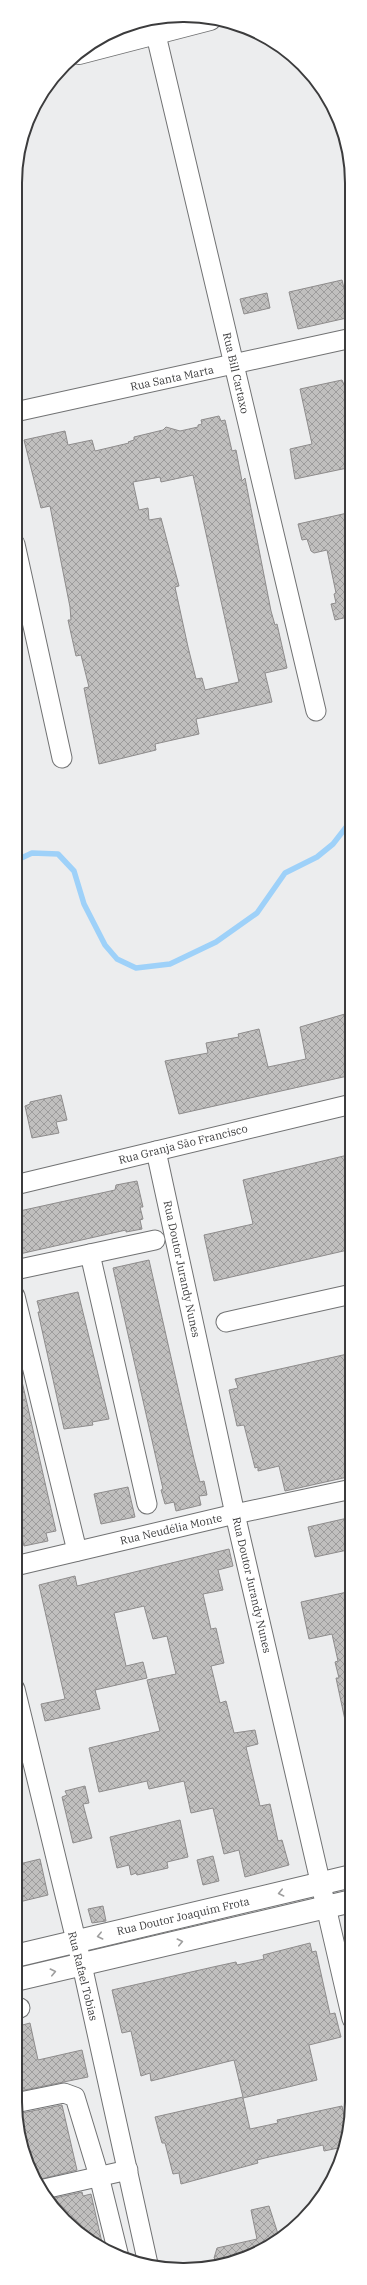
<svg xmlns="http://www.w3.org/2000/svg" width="367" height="2285" font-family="'IBM Plex Serif',serif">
  <defs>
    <pattern id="building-cross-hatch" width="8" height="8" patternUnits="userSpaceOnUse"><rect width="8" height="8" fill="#c0bfbe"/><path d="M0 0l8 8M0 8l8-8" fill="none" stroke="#9d9c9c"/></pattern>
  </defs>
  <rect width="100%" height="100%" fill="#ecedee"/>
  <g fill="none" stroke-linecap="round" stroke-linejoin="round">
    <polyline stroke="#9ed1f9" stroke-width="5.5" points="15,861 32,853 58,854 74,871 84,904 105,945 117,959 136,968 170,964 216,942 257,913 285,873 317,857 333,844 347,826 352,812"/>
  </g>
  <g fill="url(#building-cross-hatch)" stroke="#8e8c8c" fill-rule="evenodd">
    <polygon points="342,280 351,317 298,329 289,292"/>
    <polygon points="267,293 270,308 244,314 240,299"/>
    <polygon points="342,380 345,387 352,386 352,467 295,479 290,449 312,444 300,389"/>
    <path d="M219,416L221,421L225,420L232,451L236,450L242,481L245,478L271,611L275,625L277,624L287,668L265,673L272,702L196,719L199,734L155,744L156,750L99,764L84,688L89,687L81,655L76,656L68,620H71L70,607L50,506L41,508L24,440L65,431L68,445L92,440L95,451L129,443L128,442L134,440V437L163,430L166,427L180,431L198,427V425L202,424L201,420ZM193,475L239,682L205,690L202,678L196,679L188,647L175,587L179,586L161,518L149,520L148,508L139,510L133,482L160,477L161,482Z"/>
    <polygon points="352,512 352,616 335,620 331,604 336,603 334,594 336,593 327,550 314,553 311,551 307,539 302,540 298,524"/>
    <polygon points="345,1014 352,1037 352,1075 179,1114 165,1061 208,1053 206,1043 239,1037 238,1034 259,1029 268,1067 306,1059 300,1027"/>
    <polygon points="61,1095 67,1120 56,1122 59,1133 32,1138 25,1106 30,1104 30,1102"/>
    <polygon points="352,1154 352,1249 214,1281 204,1235 253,1224 243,1180"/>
    <polygon points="137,1181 143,1207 140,1207 143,1219 140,1220 142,1229 126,1232 126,1230 15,1255 15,1212 115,1190 116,1185"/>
    <polygon points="149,1260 194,1459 200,1482 204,1481 207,1495 199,1496 201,1505 176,1511 174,1502 165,1504 161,1490 163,1489 113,1268"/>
    <polygon points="78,1292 109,1419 92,1422 93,1425 64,1429 38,1312 40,1312 37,1301"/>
    <polygon points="352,1353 352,1476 285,1491 279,1466 258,1471 258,1467 255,1468 244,1425 237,1426 229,1390 238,1388 235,1379"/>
    <polygon points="21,1377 56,1531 46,1533 48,1541 24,1546 22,1538 15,1540 15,1378"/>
    <polygon points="128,1487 135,1517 101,1524 94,1494"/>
    <polygon points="352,1517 352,1549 315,1557 308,1527"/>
    <polygon points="229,1549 233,1566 218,1570 223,1590 203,1594 211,1629 216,1628 224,1663 211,1666 220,1703 226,1701 234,1733 255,1730 258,1744 246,1747 260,1806 270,1804 278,1841 282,1840 289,1865 245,1877 239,1850 224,1854 213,1808 191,1813 184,1781 149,1789 147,1781 99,1792 89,1748 160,1731 147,1680 176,1674 167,1636 153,1639 144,1606 114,1613 126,1666 143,1662 147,1678 95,1690 100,1709 45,1721 41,1704 65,1699 39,1585 75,1576 77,1586"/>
    <polygon points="352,1591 352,1719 345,1720 336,1678 339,1678 335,1662 338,1661 332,1634 309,1639 301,1602"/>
    <polygon points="85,1786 89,1803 83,1804 92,1838 73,1843 62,1797 67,1795 65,1791"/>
    <polygon points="180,1820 188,1857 167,1862 168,1868 137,1875 136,1873 131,1875 129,1865 117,1868 110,1837"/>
    <polygon points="213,1856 219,1881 203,1885 197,1860"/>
    <polygon points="40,1859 48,1895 15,1903 15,1865"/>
    <polygon points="103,1906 106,1921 92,1923 88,1909"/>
    <polygon points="310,1943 312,1952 316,1951 330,2014 335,2013 341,2037 309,2045 317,2080 243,2098 250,2129 278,2123 277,2120 342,2106 347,2130 343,2147 324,2151 323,2145 269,2157 257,2160 258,2163 181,2184 179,2173 173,2174 165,2143 162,2143 155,2117 243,2097 234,2060 151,2081 150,2073 141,2076 131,2031 122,2033 112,1990 213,1967 236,1962 237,1965 264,1959 263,1955"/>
    <polygon points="30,2023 38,2060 82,2050 88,2077 15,2092 15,2027"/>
    <polygon points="62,2105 77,2170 37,2180 28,2166 17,2114"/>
    <polygon points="82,2192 83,2196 91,2194 103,2247 64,2220 50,2199"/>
    <polygon points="269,2206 279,2237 238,2261 219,2263 214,2258 217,2248 257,2239 251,2210"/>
  </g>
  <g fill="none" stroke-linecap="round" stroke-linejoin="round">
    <defs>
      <g id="street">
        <polyline points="156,35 316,711"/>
        <polyline points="15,412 352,338"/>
        <polyline points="15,544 62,758"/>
        <polyline points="156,1151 235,1514 352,2019"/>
        <polyline points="15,1185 352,1104"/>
        <polyline points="90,1254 147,1504"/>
        <polyline points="15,1270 155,1240"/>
        <polyline points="15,1296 77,1551"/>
        <polyline points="226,1322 352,1294"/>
        <polyline points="15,1566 235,1514 352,1489"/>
        <polyline points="15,1689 82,1965 148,2264"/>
        <polyline points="15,2010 20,2008"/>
        <polyline points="15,2103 64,2093 75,2097 99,2176 119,2257"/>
        <polyline points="44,2189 128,2170"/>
      </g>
      <g id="secondary">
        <polyline points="15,1956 352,1876"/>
        <polyline points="15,1980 352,1901"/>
      </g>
      <polyline id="highway" points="79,53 210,19"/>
    </defs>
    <use href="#street" stroke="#717273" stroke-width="21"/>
    <use href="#secondary" stroke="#717273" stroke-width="24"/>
    <use href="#highway" stroke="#717273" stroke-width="24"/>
    <use href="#street" stroke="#fff" stroke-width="19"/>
    <use href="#secondary" stroke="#fff" stroke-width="22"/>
    <use href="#highway" stroke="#fff" stroke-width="22"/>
  </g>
  <defs><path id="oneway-chevron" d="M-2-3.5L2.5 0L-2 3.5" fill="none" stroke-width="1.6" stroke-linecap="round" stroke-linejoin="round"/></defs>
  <g stroke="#9e9e9e">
    <use href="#oneway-chevron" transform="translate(281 1893) rotate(167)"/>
    <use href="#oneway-chevron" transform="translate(100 1936) rotate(167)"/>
    <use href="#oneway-chevron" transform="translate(180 1942) rotate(-13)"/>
    <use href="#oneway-chevron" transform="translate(53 1972) rotate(-13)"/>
  </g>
  <g text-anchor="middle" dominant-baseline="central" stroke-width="4" stroke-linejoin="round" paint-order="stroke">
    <g font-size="11" fill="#3c3c3d" stroke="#fff">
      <text transform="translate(236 373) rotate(77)">Rua Bill Cartaxo</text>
      <text transform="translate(172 378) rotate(-12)">Rua Santa Marta</text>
      <text transform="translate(183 1144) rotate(-14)">Rua Granja São Francisco</text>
      <text transform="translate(182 1269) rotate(78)">Rua Doutor Jurandy Nunes</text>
      <text transform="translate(171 1529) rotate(-13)">Rua Neudélia Monte</text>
      <text transform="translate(252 1585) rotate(77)">Rua Doutor Jurandy Nunes</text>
      <text transform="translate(183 1916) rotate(-13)">Rua Doutor Joaquim Frota</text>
      <text transform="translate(83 1976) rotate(76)">Rua Rafael Tobias</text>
    </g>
  </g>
  <path d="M0 0H367V2285H0ZM183 22H184A161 161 0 0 1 345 183V2102A161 161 0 0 1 184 2263H183A161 161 0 0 1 22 2102V183A161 161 0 0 1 183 22Z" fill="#fff" fill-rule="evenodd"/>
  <path fill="none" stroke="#3c3c3d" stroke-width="2" d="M183 22H184A161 161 0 0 1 345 183V2102A161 161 0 0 1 184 2263H183A161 161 0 0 1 22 2102V183A161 161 0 0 1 183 22Z"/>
</svg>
